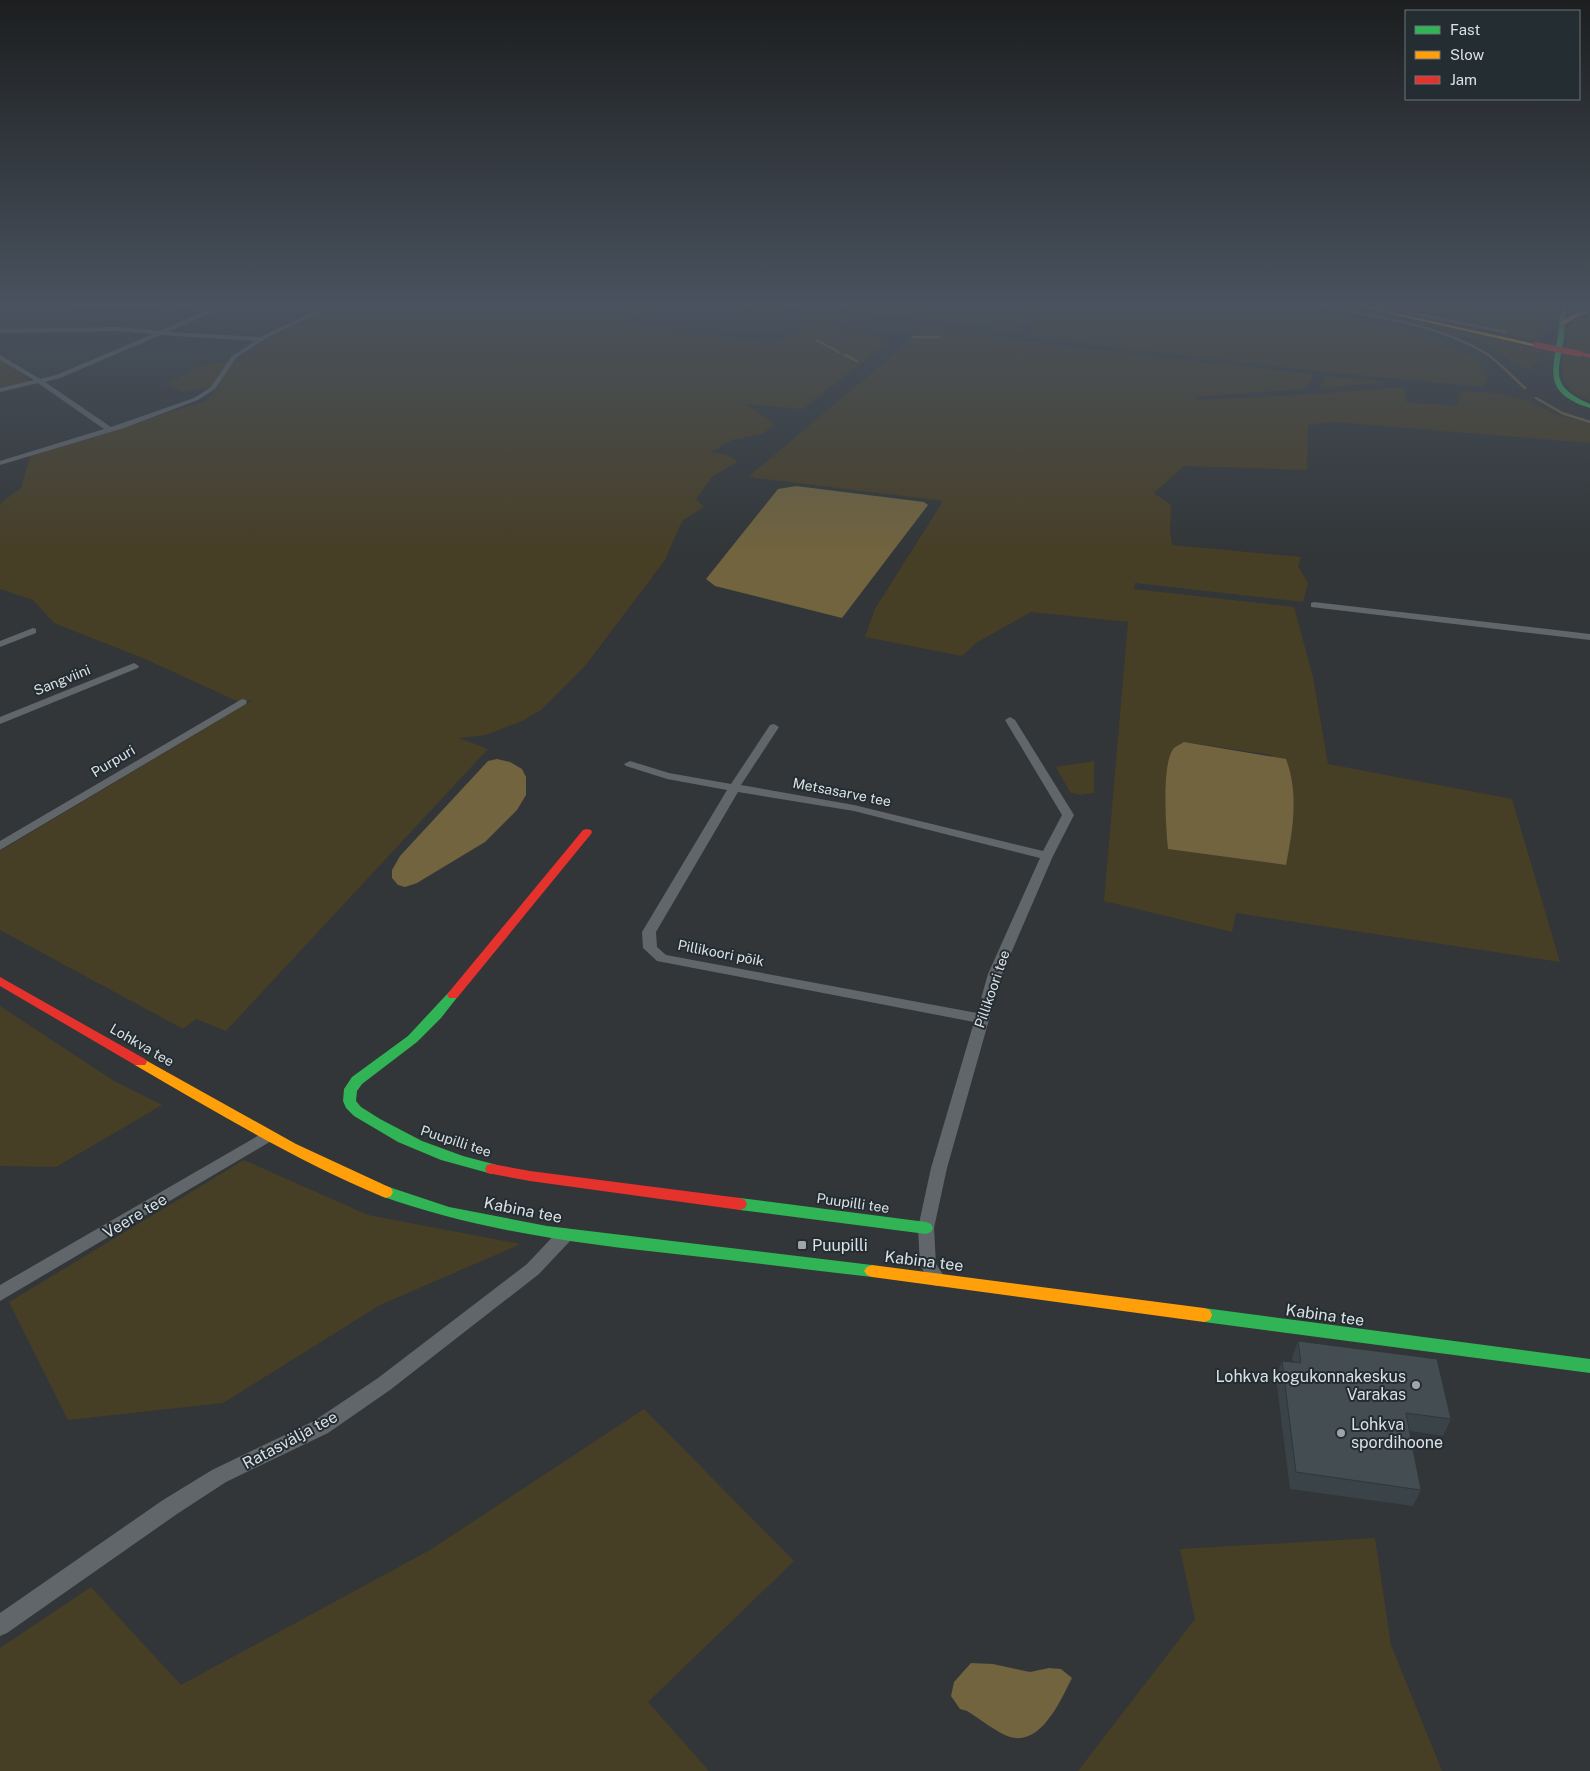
<svg xmlns="http://www.w3.org/2000/svg" width="1590" height="1771" font-family="'Public Sans',sans-serif">
  <rect width="100%" height="100%" fill="#323638"/>
  <g fill="#473e26" fill-rule="evenodd">
    <polygon points="337,305 663,305 629,319 664,329 774,343 810,323 802,322 825,311 852,315 838,329 890,339 867,359 802,409 746,404 775,424 762,434 732,440 711,452 728,455 738,462 713,476 696,499 704,507 682,521 665,560 585,666 541,710 522,721 486,735 459,738 488,749 226,1031 196,1019 183,1029 0,930 0,851 253,700 239,702 145,659 54,623 33,600 0,589 0,505 3,501 21,488 30,456 206,401 219,385 183,392 166,384 203,365 235,359 234,362 274,335"/>
    <path d="M726,305H785V307C765,314 745,308 726,305Z"/>
    <polygon points="817,305 1042,305 1017,330"/>
    <polygon points="1056,305 1295,305 1432,336 1479,361 1488,379 1484,387 1337,373 1028,337 1038,317"/>
    <polygon points="1394,305 1544,305 1542,341 1502,334 1487,324"/>
    <polygon points="1577,316 1590,318 1590,353 1566,348 1567,333"/>
    <path d="M1419,322L1540,350L1539,359L1532,369C1515,368 1500,351 1484,344C1463,334 1440,329 1417,323Z"/>
    <path d="M926,327L1062,346L1313,374L1306,389L1193,397L1198,400L1315,394L1404,387L1406,402L1457,406L1461,391L1496,393L1529,401L1554,414L1590,424V443L1334,422L1308,425L1307,470L1184,466L1154,493L1171,505L1170,531L1172,545L1301,557L1298,566L1308,583L1303,602L1135,583L1134,589L1294,607L1313,677L1328,764L1512,799L1560,962L1236,913L1232,932L1104,901L1128,622L1031,612L976,643L962,656L865,637L875,609L943,501L748,477ZM1184,742L1272,755L1294,805L1286,865L1168,848C1166,828 1161,762 1174,748C1176,746 1181,744 1184,742Z"/>
    <path d="M1564,355L1590,359V400C1564,390 1560,382 1564,355Z"/>
    <polygon points="0,360 30,381 0,387"/>
    <polygon points="1325,376 1389,382 1320,389"/>
    <polygon points="1094,761 1094,793 1080,795 1070,792 1056,767"/>
    <polygon points="0,1006 114,1081 162,1105 56,1167 0,1166"/>
    <polygon points="244,1160 368,1215 521,1244 380,1305 223,1403 68,1420 9,1302"/>
    <polygon points="644,1409 794,1561 648,1702 709,1771 0,1771 0,1648 91,1587 181,1685 430,1550"/>
    <polygon points="1375,1538 1391,1645 1442,1771 1078,1771 1195,1619 1180,1549"/>
  </g>
  <g fill="#71643e">
    <polygon points="796,486 924,502 928,505 842,618 715,586 706,579 778,489"/>
    <path d="M1184,742L1286,759C1299,793 1293,830 1286,865L1168,849C1166,829 1161,762 1174,748C1176,746 1181,744 1184,742Z"/>
    <polygon points="497,759 510,762 522,769 526,777 526,795 517,810 485,842 417,883 405,887 398,885 392,878 392,870 400,856 488,761"/>
    <path d="M971,1663L993,1664L1030,1672L1049,1668L1061,1669L1072,1678C1061,1699 1042,1746 1010,1737C997,1733 979,1718 967,1711L960,1709L951,1696L954,1682Z"/>
  </g>
  <g fill="none" stroke-linecap="round" stroke-linejoin="round">
    <g stroke="#71643e" stroke-width="2.5">
      <polyline points="485,305 632,308"/>
      <path d="M1313,305C1369,316 1431,322 1482,351C1498,360 1511,376 1525,388"/>
      <polyline points="1371,305 1505,332"/>
      <polyline points="949,306 951,305"/>
      <polyline points="913,337 939,337"/>
      <polyline points="816,340 839,352"/>
      <polyline points="845,355 857,361"/>
      <polyline points="1536,398 1562,413 1590,422"/>
    </g>
    <g fill="#60666a" fill-rule="evenodd">
      <polygon points="104,305 161,305 158,307 0,311 0,307"/>
      <path d="M161,305L214,308L221,305H228L168,332L260,337L329,305H336L270,336L236,358L215,389L198,400L124,428L0,465V461L104,429L38,383L0,392V388L34,380L0,360V355L40,379L56,375L153,334L119,331L0,333V329L119,327L160,331L207,310ZM161,335L255,341L232,356L211,387L194,398L111,427L45,382L60,378Z"/>
      <polygon points="783,305 795,305 809,308 806,310"/>
      <polygon points="1314,602 1590,634 1590,640 1311,607 1311,603"/>
      <polygon points="33,628 36,629 36,633 0,647 0,641"/>
      <polygon points="134,663 139,666 138,668 0,724 0,717"/>
      <polygon points="242,699 246,700 247,702 246,704 0,850 0,841"/>
      <path d="M1010,717L1015,720L1074,815L1053,856L1002,974L947,1168L934,1228L936,1264L946,1279L943,1284L937,1286L931,1284L920,1265L918,1228L931,1168L974,1022L657,961L643,948L642,932L727,790L667,779L626,766L624,764L630,761L669,773L731,784L770,725L774,724L779,727L741,785L854,805L1043,851L1062,815L1005,720ZM738,792L854,811L1040,858L988,974L977,1013L666,955L657,947L656,932Z"/>
      <polygon points="268,1130 273,1132 276,1136 273,1140 0,1301 0,1285"/>
      <polygon points="565,1228 571,1230 573,1235 571,1240 539,1274 390,1390 328,1433 226,1482 177,1514 7,1633 0,1636 0,1613 163,1500 212,1470 314,1421 378,1378 527,1264 559,1230"/>
    </g>
    <g fill="#30b455" fill-rule="evenodd">
      <path d="M1562,305H1567C1564,315 1565,326 1564,337C1558,374 1550,386 1590,404V408C1544,393 1552,374 1558,335C1560,325 1559,315 1562,305Z"/>
      <polygon points="453,991 457,992 459,995 441,1018 417,1042 362,1084 357,1091 356,1101 361,1107 380,1119 422,1141 463,1156 497,1165 499,1169 497,1173 492,1174 441,1160 398,1142 354,1116 346,1108 343,1101 344,1089 352,1077 408,1036 449,992"/>
      <path d="M386,1186L449,1207L547,1226L872,1265L877,1267L880,1271L877,1275L872,1277C809,1270 747,1262 684,1255C581,1244 479,1231 381,1196L379,1192L381,1188Z"/>
      <polygon points="740,1198 926,1222 931,1224 933,1228 931,1232 926,1234 740,1210 735,1208 733,1204 735,1200"/>
      <polygon points="1204,1308 1590,1359 1590,1373 1204,1322 1198,1320 1196,1315 1198,1310"/>
    </g>
    <g fill="#ff9f0a" fill-rule="evenodd">
      <polygon points="1352,305 1359,305 1539,345 1536,347"/>
      <polygon points="1586,310 1588,313 1580,315 1565,324 1560,323 1576,313"/>
      <path d="M140,1057L296,1144L391,1188L393,1192L391,1196L386,1198L381,1196C295,1160 216,1112 135,1065L133,1062L135,1059Z"/>
      <polygon points="872,1265 1204,1308 1210,1310 1212,1315 1210,1320 1204,1322 872,1277 867,1275 864,1271 867,1267"/>
    </g>
    <g fill="#e5322d" fill-rule="evenodd">
      <polygon points="1580,352 1590,354 1590,358 1578,355"/>
      <polygon points="587,829 591,830 592,832 591,834 457,998 449,998 447,995 449,992 583,830"/>
      <polygon points="0,977 145,1059 147,1062 145,1065 135,1065 0,986"/>
      <polygon points="492,1164 530,1171 740,1198 745,1200 747,1204 745,1208 740,1210 530,1181 487,1173 485,1169 487,1165"/>
    </g>
    <polyline stroke="#e5322d" stroke-width="6" points="1536,345 1580,354"/>
  </g>
  <polygon fill="#3a4347" points="1298,1341 1451,1419 1443,1436 1410,1431 1421,1490 1413,1506 1290,1489 1276,1378 1282,1361 1293,1362 1292,1358"/>
  <polygon fill="#444e52" stroke="#303739" points="1298,1341 1437,1359 1451,1419 1406,1413 1421,1490 1296,1472 1282,1361 1301,1363"/>
  <linearGradient id="sky" x2="0" y2="1"><stop stop-color="#1c1e1f"/><stop offset="0.55" stop-color="#49525e"/><stop offset="1" stop-color="#49525e" stop-opacity="0"/></linearGradient>
  <rect width="1590" height="553" fill="url(#sky)"/>
  <g fill="#a0a5a8" stroke="#242d32" stroke-width="2">
    <rect x="797" y="1240" width="10" height="10" rx="2.5"/>
    <circle cx="1416" cy="1385" r="5"/>
    <circle cx="1341" cy="1433" r="5"/>
  </g>
  <g text-anchor="middle" dominant-baseline="central" stroke-width="4" stroke-linejoin="round" paint-order="stroke">
    <g font-size="14" fill="#dbe1e4" stroke="#242d32">
      <text transform="translate(62 680) rotate(-22)">Sangviini</text>
      <text transform="translate(113 761) rotate(-31)">Purpuri</text>
      <text transform="translate(842 792) rotate(11)">Metsasarve tee</text>
      <text transform="translate(721 953) rotate(11)">Pillikoori põik</text>
      <text transform="translate(992 989) rotate(-71)">Pillikoori tee</text>
      <text transform="translate(142 1045) rotate(30)">Lohkva tee</text>
      <text transform="translate(456 1141) rotate(18)">Puupilli tee</text>
      <text transform="translate(853 1203) rotate(8)">Puupilli tee</text>
    </g>
    <g font-size="16" fill="#dbe1e4" stroke="#242d32">
      <text transform="translate(523 1210) rotate(11)">Kabina tee</text>
      <text transform="translate(135 1216) rotate(-31)">Veere tee</text>
      <text transform="translate(924 1261) rotate(7)">Kabina tee</text>
      <text transform="translate(1325 1315) rotate(8)">Kabina tee</text>
      <text transform="translate(290 1440) rotate(-28)">Ratasvälja tee</text>
    </g>
    <g font-size="16" fill="#dbe1e4" stroke="#242d32" text-anchor="start">
      <text x="812" y="1245">Puupilli</text>
      <text x="1406" y="1376" text-anchor="end">Lohkva kogukonnakeskus<tspan x="1406" dy="18">Varakas</tspan></text>
      <text x="1351" y="1424">Lohkva<tspan x="1351" dy="18">spordihoone</tspan></text>
    </g>
  </g>
  <rect x="1405" y="10" width="175" height="90" fill="#242d32" stroke="#6d7579"/>
  <rect x="1415" y="26" width="25" height="8" fill="#30b455" stroke="#6d7579"/>
  <text x="1450" y="35" font-size="15" fill="#dbe1e4">Fast</text>
  <rect x="1415" y="51" width="25" height="8" fill="#ff9f0a" stroke="#6d7579"/>
  <text x="1450" y="60" font-size="15" fill="#dbe1e4">Slow</text>
  <rect x="1415" y="76" width="25" height="8" fill="#e5322d" stroke="#6d7579"/>
  <text x="1450" y="85" font-size="15" fill="#dbe1e4">Jam</text>
</svg>
